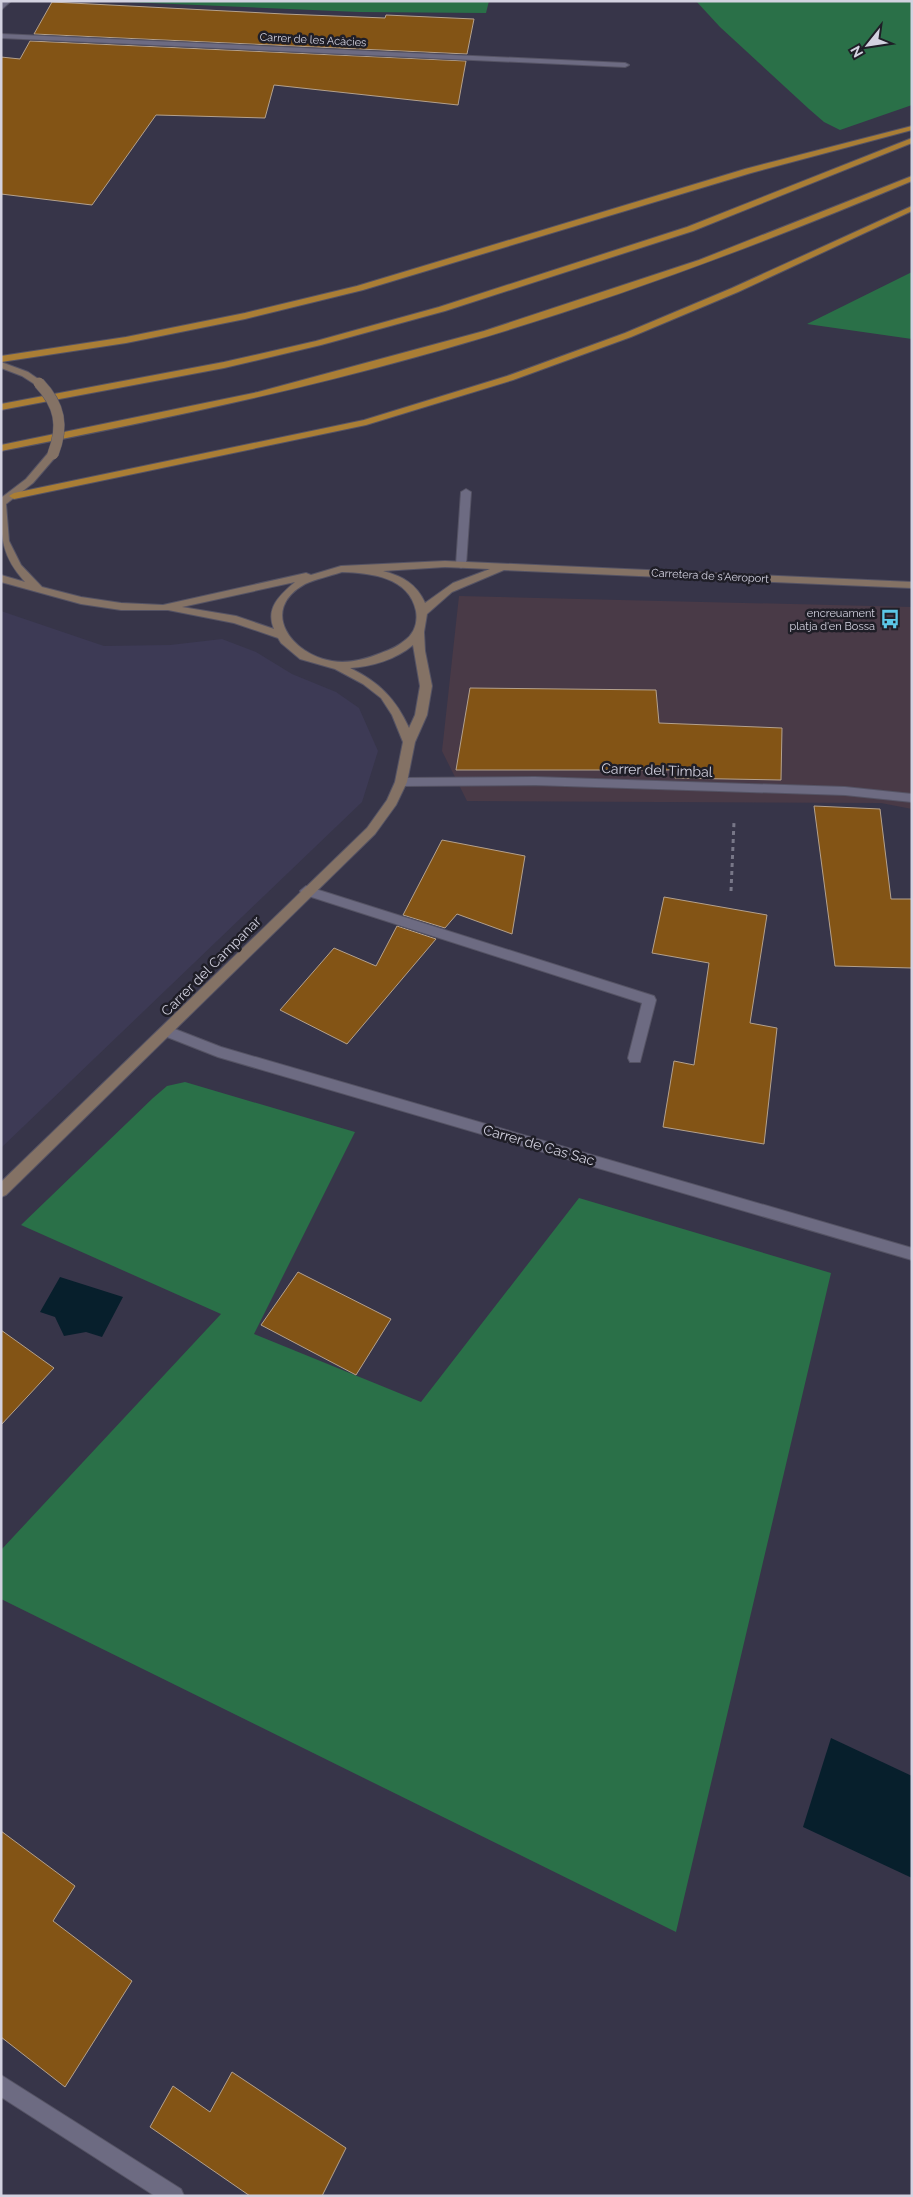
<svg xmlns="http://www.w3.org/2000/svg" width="913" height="2197" font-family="Raleway,sans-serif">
  <rect width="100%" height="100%" fill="#373549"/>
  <polygon fill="#493a47" points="459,596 912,607 912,809 881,803 467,801 442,751"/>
  <polygon fill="#3d3a55" points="1,611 104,646 170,645 222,639 256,652 292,674 336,692 359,708 378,751 362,802 1,1148"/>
  <g fill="#2a7048">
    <polygon points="103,1 489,1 486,13 359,12"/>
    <polygon points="696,1 912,1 912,105 840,130 824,122 809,109 720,27"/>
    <polygon points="912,272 912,339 807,324"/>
    <polygon points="185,1082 355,1132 254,1334 421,1402 579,1198 831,1273 676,1932 1,1599 1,1550 221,1314 21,1225 153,1098 167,1086"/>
  </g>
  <g fill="#071f2c">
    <polygon points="60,1277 123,1297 102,1337 86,1332 64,1336 55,1317 40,1312"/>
    <polygon points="831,1738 912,1776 912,1878 803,1827"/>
  </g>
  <g fill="#835415" stroke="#b4a18d">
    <polygon points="52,2 284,14 385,18 386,15 474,19 467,54 34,34"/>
    <polygon points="30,41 466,61 458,105 274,85 265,118 156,115 92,205 1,194 1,57 20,59"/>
    <polygon points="470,688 656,690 659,723 782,728 781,780 675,778 673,770 456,770"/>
    <polygon points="814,806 880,809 891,899 912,899 912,968 835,966"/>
    <polygon points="442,840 525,856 512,934 457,914 445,928 403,915"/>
    <polygon points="664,897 767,915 750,1023 777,1028 764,1144 663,1127 674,1061 694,1065 709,963 652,953"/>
    <polygon points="397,926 436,939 347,1044 280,1010 334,948 376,966"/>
    <polygon points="298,1272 391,1319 356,1375 261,1325"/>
    <polygon points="1,1330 54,1368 1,1425"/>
    <polygon points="1,1831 75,1886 53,1921 132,1981 65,2087 1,2037"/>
    <polygon points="232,2072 346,2148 322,2196 250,2196 150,2127 173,2086 210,2112"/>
  </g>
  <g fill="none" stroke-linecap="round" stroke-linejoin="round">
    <defs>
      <g id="service">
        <polygon points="466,489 471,492 466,565 461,568 456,565 461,492"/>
        <polygon points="1,2075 181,2189 184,2196 155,2196 1,2097"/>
      </g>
      <g id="minor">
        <polygon points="1,34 625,63 629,65 625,67 1,38"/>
        <polygon points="535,777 845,787 912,794 912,802 845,795 535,785 401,786 395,782 401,778"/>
        <polygon points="306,886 654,996 656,1000 640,1062 630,1062 628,1058 642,1003 302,894 300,891"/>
        <polygon points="167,1026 221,1047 912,1248 912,1260 218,1057 162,1035 160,1031 162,1027"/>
      </g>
      <polygon id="tertiary" points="4,1 11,1 1,10 1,4"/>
      <g id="secondary">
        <polygon points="1,362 28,372 44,383 36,385 22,376 1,368"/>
        <path d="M53,451L58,454L33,483L6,504L9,541L21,565L42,587L81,597L121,603L163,605L306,573L311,575L341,566L445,561L912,582V588L504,570L452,592L427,614L424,632L425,651L432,686L427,715L415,742L407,782L396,805L375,834L6,1195L1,1197V1182L367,828L387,800L395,782L403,742L392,715L381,698L363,684L335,669L300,659L281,643L278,638L234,623L168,610H121L81,604L1,582V575L25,582C0,554 1,536 1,498L26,479L49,452ZM445,567L490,569L453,583L425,603C417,584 402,576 383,571ZM342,572C371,573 409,577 416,611C418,623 414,634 404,641C397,647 389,650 381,653C366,659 349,664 332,661C292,655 258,610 305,584C316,579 330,576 342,572ZM295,582C280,595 265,608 274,629L236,616L182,607ZM413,645L420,686L415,715L409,728C396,699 379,682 350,668C371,667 397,659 413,645Z"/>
      </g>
      <g id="trunk">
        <polygon points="912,126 912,130 751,173 363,290 245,319 126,343 1,362 1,356 126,337 245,313 357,286 745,169"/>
        <polygon points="912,138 912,143 693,231 445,311 321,345 224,368 1,410 1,404 224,362 316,341 439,307 687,227"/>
        <path d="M912,176V181C750,249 586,310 416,357C279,395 141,424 1,451V445L258,392L484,331L699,260Z"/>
        <polygon points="912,206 912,211 738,292 631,337 513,380 366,425 14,499 9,496 14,493 364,420 507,376 625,333 732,288"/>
      </g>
    </defs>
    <use href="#service" stroke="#555364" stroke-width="2"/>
    <use href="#minor" stroke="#555364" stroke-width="2"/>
    <use href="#tertiary" stroke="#555364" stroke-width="2"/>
    <use href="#secondary" stroke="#555364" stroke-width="2"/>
    <use href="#trunk" stroke="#555364" stroke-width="2"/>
    <polyline stroke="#787788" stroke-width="3" stroke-dasharray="4 4" stroke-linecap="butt" points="731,891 734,822"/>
    <use href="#service" fill="#6d6b82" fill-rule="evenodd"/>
    <use href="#minor" fill="#6d6b82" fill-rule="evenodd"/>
    <use href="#tertiary" fill="#6d6b82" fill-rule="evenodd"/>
    <use href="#secondary" fill="#847265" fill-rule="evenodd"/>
    <use href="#trunk" fill="#aa7e35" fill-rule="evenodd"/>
    <defs>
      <path id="secondary-bridge" d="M39,383C60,405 64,426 53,454"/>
    </defs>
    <use href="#secondary-bridge" stroke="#555364" stroke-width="12" stroke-linecap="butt"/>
    <use href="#secondary-bridge" stroke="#847265" stroke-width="11"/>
  </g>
  <defs>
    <symbol id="bus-bare" viewBox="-9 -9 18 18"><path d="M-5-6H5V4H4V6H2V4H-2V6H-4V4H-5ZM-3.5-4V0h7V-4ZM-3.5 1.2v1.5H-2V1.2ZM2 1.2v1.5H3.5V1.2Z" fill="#5cc7e7" stroke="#1f1e27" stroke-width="2.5" paint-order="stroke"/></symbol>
  </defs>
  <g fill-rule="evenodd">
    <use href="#bus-bare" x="876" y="605" width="28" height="28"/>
  </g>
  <g text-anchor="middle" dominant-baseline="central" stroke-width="5" stroke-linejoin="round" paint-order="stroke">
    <g font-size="11" fill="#d3d2e0" stroke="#1f1e27">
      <text transform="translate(313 40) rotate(3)">Carrer de les Acàcies</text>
      <text transform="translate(710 576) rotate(3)">Carretera de s'Aeroport</text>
    </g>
    <g font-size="11" fill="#d3d2e0" stroke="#1f1e27" text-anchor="end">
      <text x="875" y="613">encreuament<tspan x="875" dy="13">platja d'en Bossa</tspan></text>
    </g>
    <g font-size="14" fill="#d3d2e0" stroke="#1f1e27">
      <text transform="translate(657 770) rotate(2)">Carrer del Timbal</text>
      <text transform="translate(211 966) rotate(-45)">Carrer del Campanar</text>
      <text transform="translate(539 1145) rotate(16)">Carrer de Cas Sac</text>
    </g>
  </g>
  <rect width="913" height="2197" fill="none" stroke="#d3d2e0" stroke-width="5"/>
  <g transform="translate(868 45) rotate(240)" stroke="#1f1e27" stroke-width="4" paint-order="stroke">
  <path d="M0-4L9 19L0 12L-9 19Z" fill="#d3d2e0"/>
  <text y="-8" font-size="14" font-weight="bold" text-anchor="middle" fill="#d3d2e0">N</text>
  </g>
</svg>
